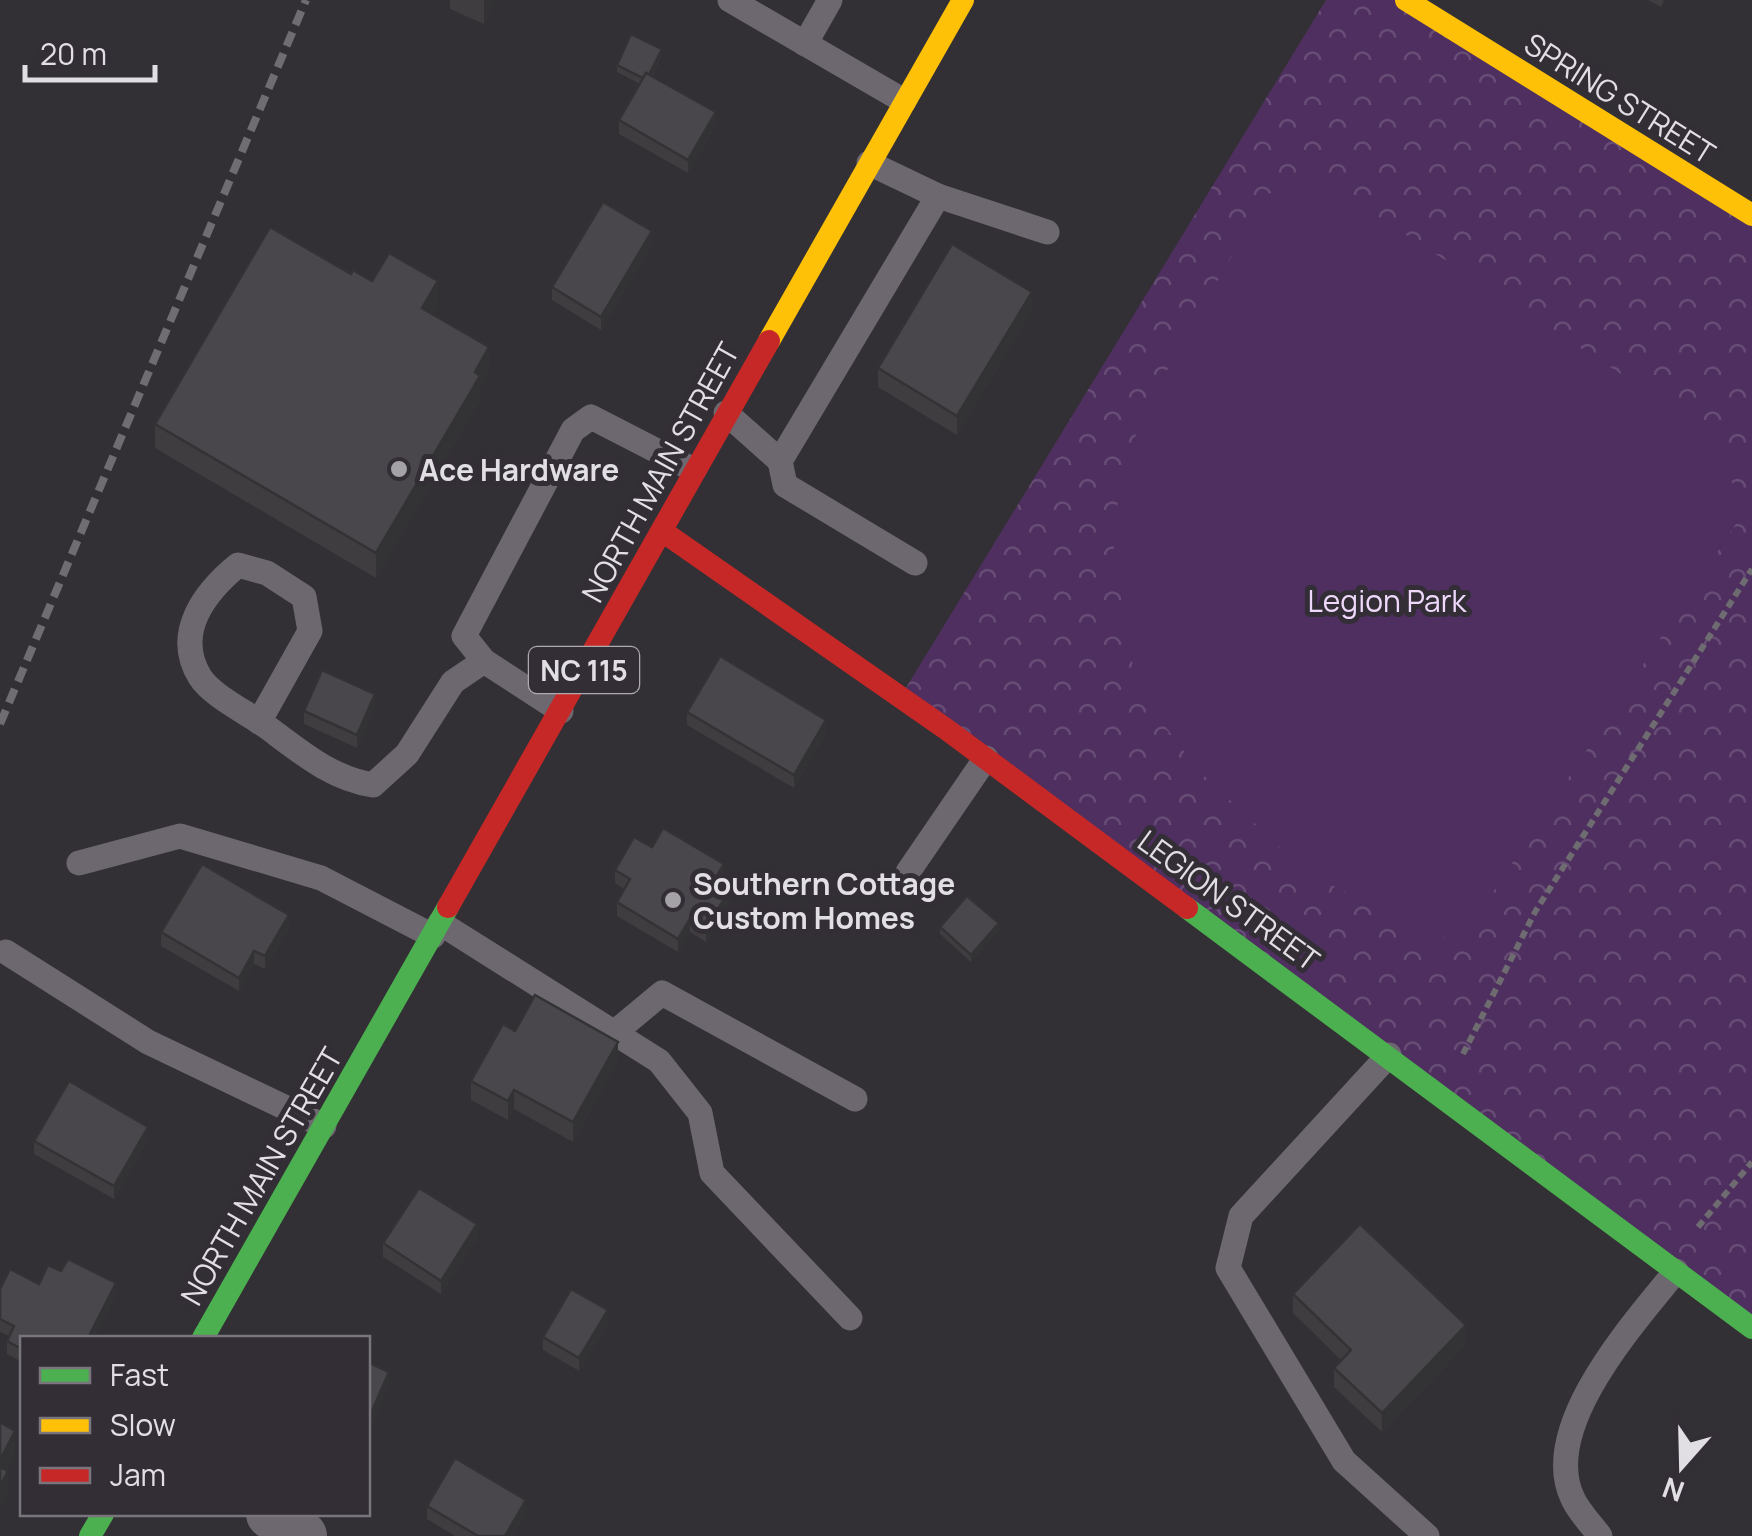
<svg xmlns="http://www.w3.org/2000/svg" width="1752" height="1536" font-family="Manrope,sans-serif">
  <defs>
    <pattern id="park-crowns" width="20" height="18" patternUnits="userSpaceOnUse" patternTransform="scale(2.5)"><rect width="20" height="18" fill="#4e2f5f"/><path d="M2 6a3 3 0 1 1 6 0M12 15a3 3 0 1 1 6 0" fill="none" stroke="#674d76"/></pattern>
  </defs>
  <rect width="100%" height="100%" fill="#323034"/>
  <polygon fill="url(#park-crowns)" points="1326,0 1396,0 1752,219 1752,1327 901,696"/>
  <polygon fill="#4e2f5f" points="1323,181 1724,441 1739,519 1466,933 1431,940 1303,869 1198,770 1165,726 1133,667 1112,536 1123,473 1144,411 1267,194"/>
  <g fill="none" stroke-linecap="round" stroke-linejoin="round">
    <g stroke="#6e6c71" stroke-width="6" stroke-dasharray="8 5" stroke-linecap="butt">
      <polyline points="1463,1054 1535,912 1752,569"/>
      <polyline points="1698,1227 1752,1162"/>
    </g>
    <g stroke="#6d6870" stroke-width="25">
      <polyline points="730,0 904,101"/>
      <polyline points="805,44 830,0"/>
      <polyline points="869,163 938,196"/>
      <polyline points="726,413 780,461"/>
      <polyline points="915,563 785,485 780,461 938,196 1047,232"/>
      <polyline points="561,711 484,661 464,636 573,430 591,417 694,470"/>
      <path d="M259,722L310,631L304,597L267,573L238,565C205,592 173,633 200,677C212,696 248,713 267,727C302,753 331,778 373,785L407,754L453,682L484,661"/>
      <polyline points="79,863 180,836 321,878 433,936"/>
      <polyline points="908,872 986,758"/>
      <polyline points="440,923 659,1061 700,1113 712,1173 850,1318"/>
      <polyline points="6,952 148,1042 324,1126"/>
      <polyline points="614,1033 662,993 855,1099"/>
      <polyline points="1389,1055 1241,1216 1228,1268 1344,1461 1427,1536"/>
      <path d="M1600,1536C1591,1524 1579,1512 1573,1499C1538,1428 1635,1322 1676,1271"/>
    </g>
    <polyline stroke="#6d6870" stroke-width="50" points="271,1514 302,1536"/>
    <g stroke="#4caf50" stroke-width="22">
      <polyline points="1187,908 1752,1328"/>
      <polyline points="203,1338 448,907"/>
      <polyline points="90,1536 103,1514"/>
    </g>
    <g stroke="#ffc107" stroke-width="22">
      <polyline points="1406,0 1752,215"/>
      <polyline points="769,341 963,0"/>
    </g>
    <g stroke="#c62828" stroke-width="22">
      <polyline points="662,531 946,729 1187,908"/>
      <polyline points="448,907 769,341"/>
    </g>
    <polyline stroke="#6f6c72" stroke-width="8" stroke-dasharray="15 8" stroke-linecap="butt" points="0,724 306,0"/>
  </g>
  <g fill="#3f3d40">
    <polygon points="450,0 495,0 484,24 450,9"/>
    <polygon points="1648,0 1664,0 1661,7"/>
    <polygon points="662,55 652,76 716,125 688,173 619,134 619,120 640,84 617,72 617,65"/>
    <polygon points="652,244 601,330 552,300 552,287"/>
    <polygon points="351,274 438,306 433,314 489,372 480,388 480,400 376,578 155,448 155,424"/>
    <polygon points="1032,311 957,435 878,387 878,368"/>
    <polygon points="375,708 357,748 304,724 304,711"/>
    <polygon points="687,712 826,733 794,788 687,725"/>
    <polygon points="652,847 724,877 719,886 729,904 706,942 690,932 678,952 617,916 617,902 624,889 615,883 615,870"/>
    <polygon points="940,927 999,930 971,962 940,934"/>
    <polygon points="289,928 265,969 254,964 239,991 161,946 161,932"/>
    <polygon points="515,1031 618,1061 573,1142 514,1109 508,1120 471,1100 471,1081"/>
    <polygon points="148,1140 114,1199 34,1154 34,1141"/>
    <polygon points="477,1238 441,1294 383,1257 383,1243"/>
    <polygon points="39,1284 116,1296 22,1338 22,1362 7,1354 7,1341 9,1336 0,1332 0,1289"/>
    <polygon points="1293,1294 1466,1344 1382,1432 1334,1387 1334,1368 1341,1360 1293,1313"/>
    <polygon points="608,1323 579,1371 543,1350 543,1337"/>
    <polygon points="427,1506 526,1513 512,1536 455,1536 427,1519"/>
  </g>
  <g fill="#333234">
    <polygon points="484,0 495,0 484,24"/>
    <polygon points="662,49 662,55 646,86 646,80"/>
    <polygon points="716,112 716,125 688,173 688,160"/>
    <polygon points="652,231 652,244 601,330 601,317"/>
    <polygon points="438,281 438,306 422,332 422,308"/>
    <polygon points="1032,292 1032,311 957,435 957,416"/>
    <polygon points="489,347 489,372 480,388 480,400 376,578 376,553"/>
    <polygon points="375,694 375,708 357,748 357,735"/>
    <polygon points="826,720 826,733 794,788 794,775"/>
    <polygon points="724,864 724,877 713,895 713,882"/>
    <polygon points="729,891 729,904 706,942 706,929"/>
    <polygon points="289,915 289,928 265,969 265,956"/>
    <polygon points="690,919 690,932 678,952 678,939"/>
    <polygon points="999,923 999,930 971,962 971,955"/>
    <polygon points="254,951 254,964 239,991 239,978"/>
    <polygon points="618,1042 618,1061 573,1142 573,1122"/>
    <polygon points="514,1090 514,1109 508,1120 508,1101"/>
    <polygon points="148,1127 148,1140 114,1199 114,1186"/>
    <polygon points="477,1224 477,1238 441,1294 441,1281"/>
    <polygon points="116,1283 116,1296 94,1338 88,1338"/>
    <polygon points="608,1310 608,1323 579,1371 579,1358"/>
    <polygon points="1466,1325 1466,1344 1382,1432 1382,1413"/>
    <polygon points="389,1372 389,1385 368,1434 368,1420"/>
    <polygon points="15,1431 15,1456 0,1485 0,1460"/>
    <polygon points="8,1471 8,1496 0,1510 0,1486"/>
    <polygon points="526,1500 526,1513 512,1536 505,1536"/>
  </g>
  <g fill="#49474b" stroke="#333234" stroke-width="2.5">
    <polygon points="631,34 662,49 649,75 646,73 643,78 617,65"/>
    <polygon points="646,73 716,112 688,160 619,120"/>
    <polygon points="603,202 652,231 601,317 552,287"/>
    <polygon points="270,227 351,274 353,270 372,281 389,253 438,281 422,308 489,347 475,372 480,376 376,553 155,424"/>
    <polygon points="952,244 1032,292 957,416 878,368"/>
    <polygon points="720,656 826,720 794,775 687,712"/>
    <polygon points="322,670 375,694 357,735 304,711"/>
    <polygon points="663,828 724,864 713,882 729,891 706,929 690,919 678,939 617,902 630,879 615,870 634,837 652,847"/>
    <polygon points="202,864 289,915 265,956 254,951 239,978 161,932"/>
    <polygon points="967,896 999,923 971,955 940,927"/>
    <polygon points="535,995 618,1042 573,1122 514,1090 508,1101 471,1081 503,1024 515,1031"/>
    <polygon points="69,1081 148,1127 114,1186 34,1141"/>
    <polygon points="419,1188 477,1224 441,1281 383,1243"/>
    <polygon points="1360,1224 1466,1325 1382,1413 1334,1368 1351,1350 1293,1294"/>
    <polygon points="68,1259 116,1283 88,1338 22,1338 22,1349 7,1341 14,1326 0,1319 0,1289 10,1269 39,1284 48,1265 61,1271"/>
    <polygon points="571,1289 608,1310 579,1358 543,1337"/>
    <polygon points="368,1362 389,1372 368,1420"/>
    <polygon points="0,1422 15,1431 0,1460"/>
    <polygon points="455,1458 526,1500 505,1536 478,1536 427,1506"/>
    <polygon points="0,1467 8,1471 0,1486"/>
  </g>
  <g fill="#a4a2a6" stroke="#332e36" stroke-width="4">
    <circle cx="399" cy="469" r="10"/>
    <circle cx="673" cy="900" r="10"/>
  </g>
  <g text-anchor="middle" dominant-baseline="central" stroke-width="10" stroke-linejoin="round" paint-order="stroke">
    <rect fill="#332e36" stroke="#aeaab0" stroke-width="2.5" x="529" y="647" width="110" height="46" rx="8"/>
    <g font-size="28" font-weight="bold" fill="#e2dfe4">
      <text x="584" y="670">NC 115</text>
    </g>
    <g font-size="30" fill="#e2dfe4" stroke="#332e36">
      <text transform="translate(1620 98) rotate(32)">SPRING STREET</text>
      <text transform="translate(660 472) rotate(-61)">NORTH MAIN STREET</text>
      <text transform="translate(1229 900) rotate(36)">LEGION STREET</text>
      <text transform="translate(261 1176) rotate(-60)">NORTH MAIN STREET</text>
    </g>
    <g font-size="30" font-weight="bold" fill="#e2dfe4" stroke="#332e36" text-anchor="start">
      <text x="419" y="469">Ace Hardware</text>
      <text x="693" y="883">Southern Cottage<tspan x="693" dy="34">Custom Homes</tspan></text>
    </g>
    <g font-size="30" fill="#eed9fc" stroke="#332e36">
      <text x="1387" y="600">Legion Park</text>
    </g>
  </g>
  <rect x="20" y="1336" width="350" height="180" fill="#332e36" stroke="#79757c" stroke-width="2.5"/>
  <rect x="40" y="1368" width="50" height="15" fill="#4caf50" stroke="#79757c" stroke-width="2.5"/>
  <text x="110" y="1386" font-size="30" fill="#e2dfe4">Fast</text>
  <rect x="40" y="1418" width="50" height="15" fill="#ffc107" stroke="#79757c" stroke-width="2.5"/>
  <text x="110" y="1436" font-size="30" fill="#e2dfe4">Slow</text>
  <rect x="40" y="1468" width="50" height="15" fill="#c62828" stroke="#79757c" stroke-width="2.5"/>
  <text x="110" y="1486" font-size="30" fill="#e2dfe4">Jam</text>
  <g transform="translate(1682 1466) rotate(200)" stroke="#332e36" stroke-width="8" paint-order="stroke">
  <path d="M0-8L18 38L0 25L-18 38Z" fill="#e2dfe4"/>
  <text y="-15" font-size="28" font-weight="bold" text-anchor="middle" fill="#e2dfe4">N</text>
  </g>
  <path d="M25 65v15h130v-15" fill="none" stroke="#e2dfe4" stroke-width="5"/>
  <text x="40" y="65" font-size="30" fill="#e2dfe4" stroke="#332e36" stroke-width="8" paint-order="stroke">20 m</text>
</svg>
